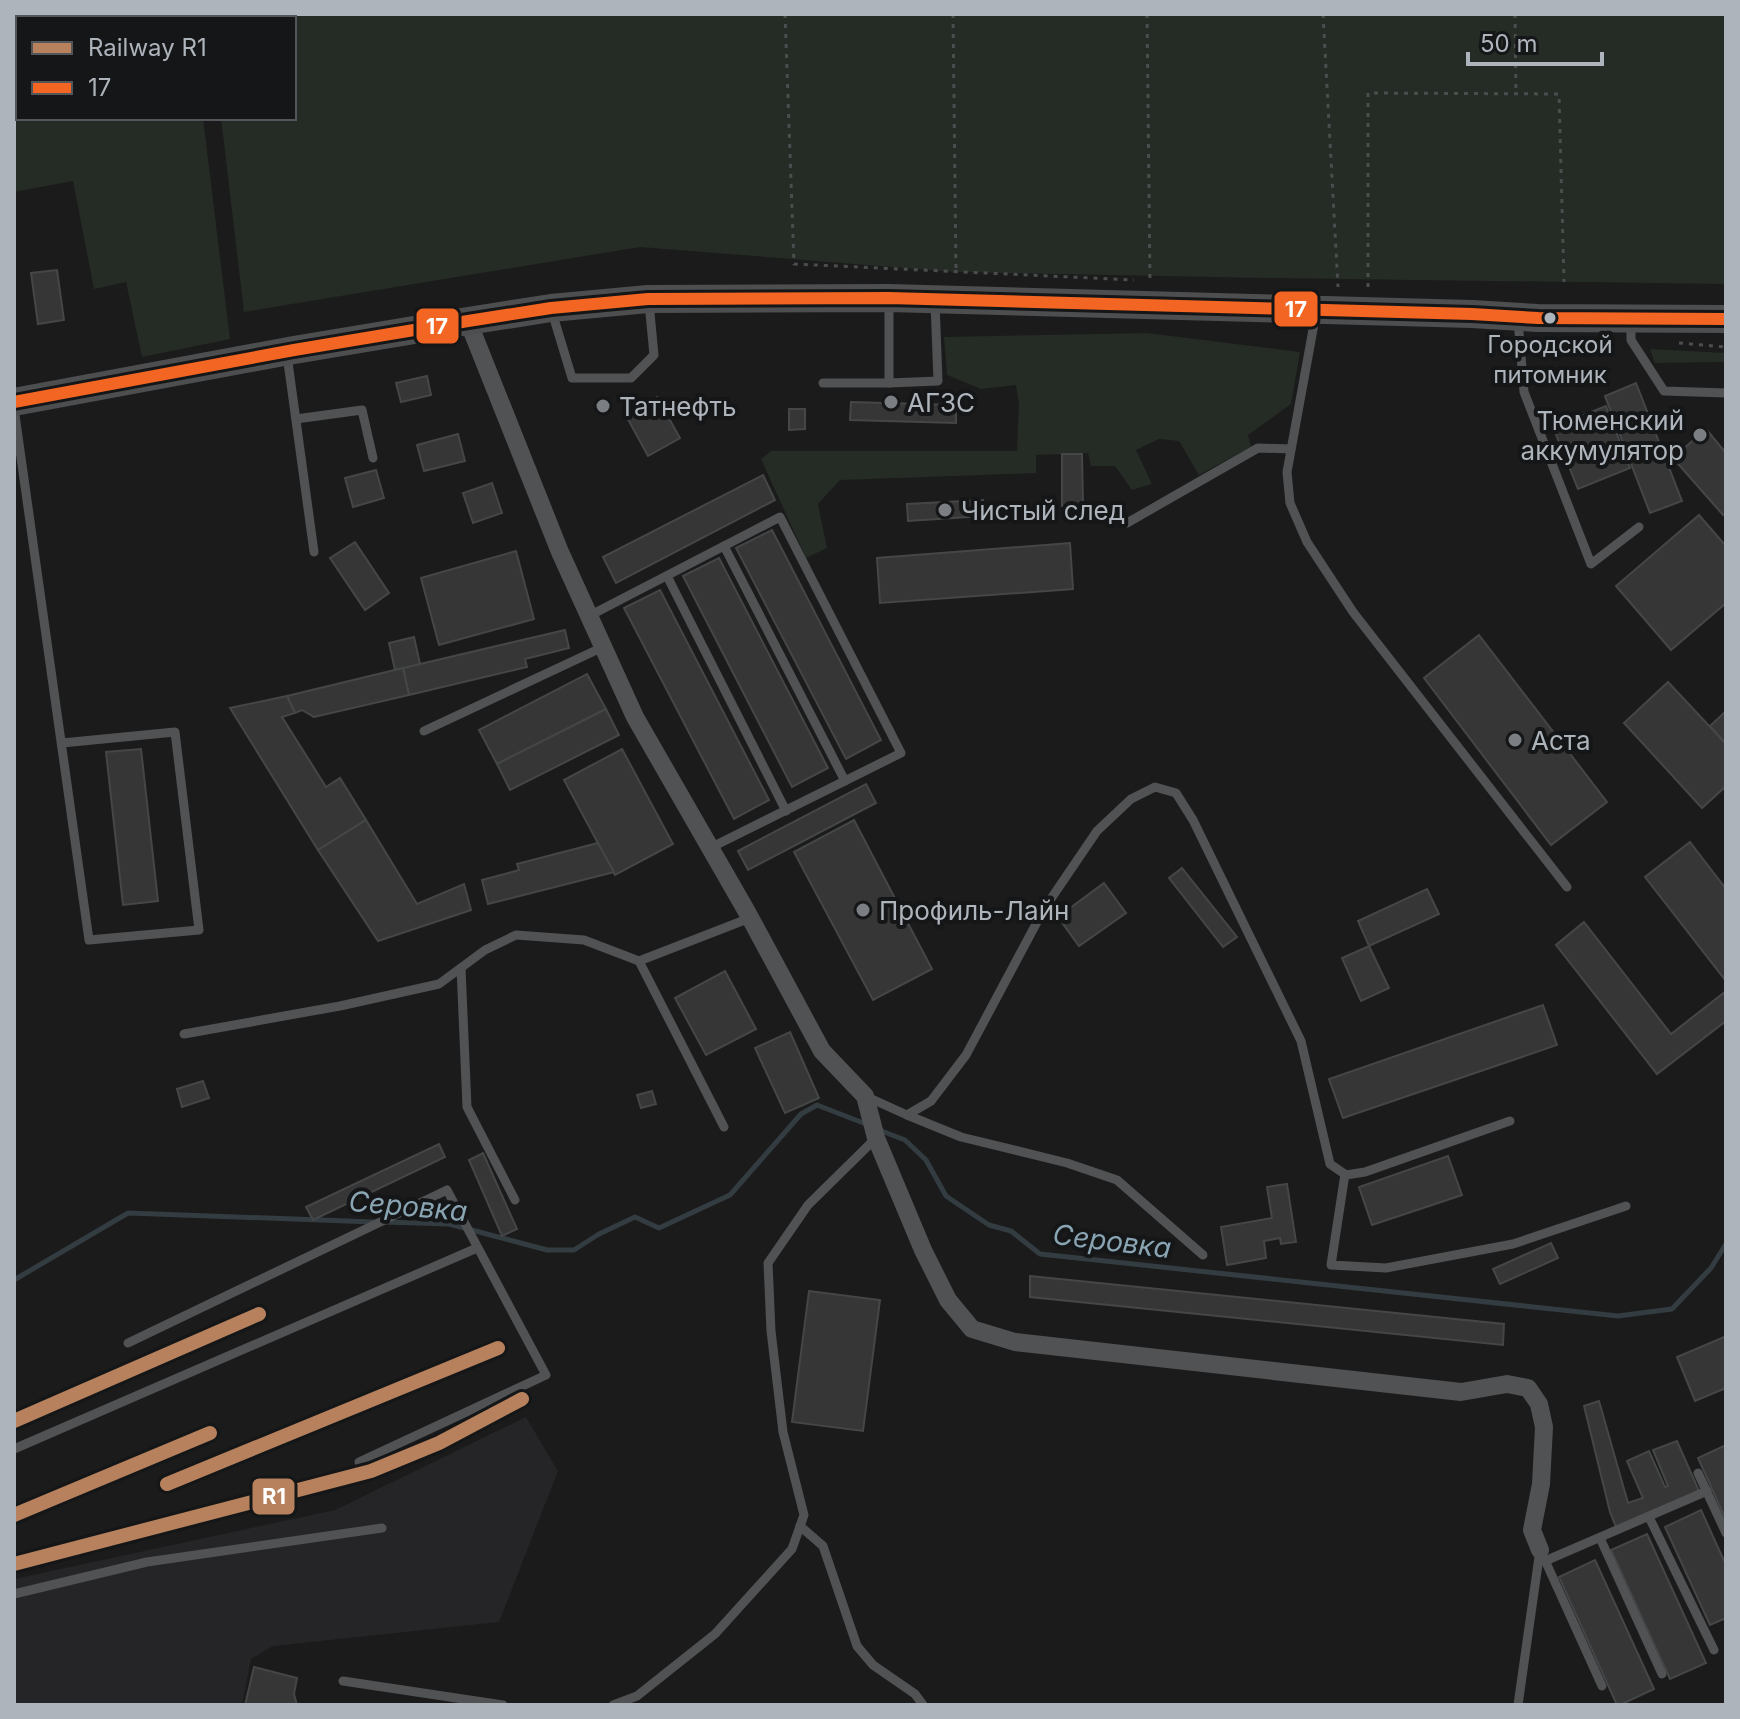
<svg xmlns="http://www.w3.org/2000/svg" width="1740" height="1719" font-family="Inter,sans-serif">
  <rect width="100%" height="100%" fill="#1b1b1b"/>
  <polygon fill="#252527" points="526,1417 558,1471 499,1622 273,1646 251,1659 242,1705 14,1705 14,1579 335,1510"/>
  <g fill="#252b25">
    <polygon points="14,14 191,14 191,18 18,18 18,118 203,118 230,339 142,357 126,282 94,289 73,181 14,192"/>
    <polygon points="209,14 1726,14 1726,284 1266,278 956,272 640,247 244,312 221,118 294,118 294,18 210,18"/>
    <polygon points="1147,333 1300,352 1291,404 1248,435 1251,447 1199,475 1179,441 1159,439 1136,450 1152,484 1132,490 1115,466 1091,466 1088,453 1036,455 1036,473 840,480 818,504 827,548 806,558 761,459 771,451 1017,451 1019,404 1016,385 981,389 947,375 944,337"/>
    <polygon points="1650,349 1726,353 1726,362 1655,363"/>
  </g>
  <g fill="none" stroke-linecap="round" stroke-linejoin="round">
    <g stroke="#333c41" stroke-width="5">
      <polyline points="879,1130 905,1140 926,1160 946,1196 989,1225 1011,1231 1040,1254 1618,1316 1672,1309 1711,1268 1726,1244"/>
      <polyline points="384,1222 449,1224 547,1250 574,1250 599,1234 635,1217 659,1228 730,1195 801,1114 817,1105 866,1124"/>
      <polyline points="14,1280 128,1213 374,1222"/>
    </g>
  </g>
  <g fill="#363636" stroke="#444647" stroke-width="2">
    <polygon points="57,270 64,320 38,324 31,273"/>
    <polygon points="427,376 431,395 401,402 396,383"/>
    <polygon points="1636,383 1682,501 1650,513 1605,396"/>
    <polygon points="657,397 680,438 648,456 625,414"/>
    <polygon points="851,402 956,405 956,423 850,420"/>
    <polygon points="1606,406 1630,468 1578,489 1553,427"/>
    <polygon points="789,409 805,409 805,429 789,430"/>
    <polygon points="1706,429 1726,453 1726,513 1723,515 1673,458"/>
    <polygon points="458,434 465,461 424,471 417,445"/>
    <polygon points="1062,454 1082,454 1083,505 1062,506"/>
    <polygon points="376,470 384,498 353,507 345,478"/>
    <polygon points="763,475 775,500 616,583 603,557"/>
    <polygon points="492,483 502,513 473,523 463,493"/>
    <polygon points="983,500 984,516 908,521 907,504"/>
    <polygon points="1699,515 1726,546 1726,603 1671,650 1616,586"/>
    <polygon points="772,530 881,740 846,759 736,548"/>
    <polygon points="355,542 389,593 365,610 330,558"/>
    <polygon points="1070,543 1073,589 880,603 877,558"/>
    <polygon points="516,551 534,619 439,645 421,578"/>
    <polygon points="719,558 828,768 792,787 683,576"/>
    <polygon points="660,590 769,800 734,819 624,608"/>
    <polygon points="565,630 569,648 525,659 527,667 409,695 403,668"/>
    <polygon points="1479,635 1607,802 1551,845 1424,678"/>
    <polygon points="414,637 420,664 395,670 389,643"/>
    <polygon points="403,668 409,695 314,717 302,710 295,713 287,696"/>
    <polygon points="587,674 606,709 497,764 479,730"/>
    <polygon points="1668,682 1726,744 1726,786 1702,808 1624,723"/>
    <polygon points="287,696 295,713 282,717 326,787 340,778 366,820 318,850 230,708"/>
    <polygon points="606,709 619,735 510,790 497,764"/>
    <polygon points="1726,711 1726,744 1710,726"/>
    <polygon points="141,749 158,901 123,905 106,752"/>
    <polygon points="622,749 673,844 615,875 564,780"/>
    <polygon points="866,784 876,803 748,870 738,851"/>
    <polygon points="366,820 417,904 464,884 471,910 378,941 318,850"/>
    <polygon points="854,820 932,969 873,1000 794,852"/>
    <polygon points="1690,842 1726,889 1726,981 1645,877"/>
    <polygon points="598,843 614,872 488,904 482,880 519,870 517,864"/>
    <polygon points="1182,868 1237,937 1223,947 1169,878"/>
    <polygon points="1104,883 1126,913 1079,946 1058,917"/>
    <polygon points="1427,889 1439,914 1369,946 1358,921"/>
    <polygon points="1584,922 1671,1034 1726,991 1726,1021 1657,1074 1556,945"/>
    <polygon points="1369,946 1389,988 1361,1001 1342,958"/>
    <polygon points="725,971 756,1029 706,1055 675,998"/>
    <polygon points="1543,1005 1557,1045 1343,1118 1329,1079"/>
    <polygon points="790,1032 819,1098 785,1113 755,1048"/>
    <polygon points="203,1081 209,1098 182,1107 177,1089"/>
    <polygon points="652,1091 656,1104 641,1108 637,1095"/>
    <polygon points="439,1144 445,1157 313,1220 306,1207"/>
    <polygon points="483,1153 517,1229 502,1236 469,1160"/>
    <polygon points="1448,1156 1462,1195 1372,1225 1359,1187"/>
    <polygon points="1287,1184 1296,1242 1281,1244 1280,1238 1264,1241 1266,1258 1227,1265 1221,1227 1272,1218 1267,1187"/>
    <polygon points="1551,1243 1558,1258 1500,1284 1493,1269"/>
    <polygon points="1030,1276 1504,1324 1503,1345 1030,1297"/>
    <polygon points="809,1291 880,1300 863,1431 792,1422"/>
    <polygon points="1724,1337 1726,1342 1726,1388 1695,1401 1677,1357"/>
    <polygon points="1599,1401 1628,1503 1643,1498 1627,1461 1649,1451 1665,1487 1668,1486 1653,1450 1677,1441 1699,1491 1616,1527 1610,1512 1584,1406"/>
    <polygon points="1726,1445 1726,1520 1698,1458"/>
    <polygon points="1701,1510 1726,1565 1726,1618 1710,1625 1665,1527"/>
    <polygon points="1647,1534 1706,1663 1670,1679 1611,1550"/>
    <polygon points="1595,1560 1654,1689 1620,1705 1617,1705 1559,1577"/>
    <polygon points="254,1667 297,1678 294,1694 297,1705 245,1705"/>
  </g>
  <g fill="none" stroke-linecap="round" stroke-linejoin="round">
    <g stroke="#4b4d4f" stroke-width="3" stroke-dasharray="4 6" stroke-linecap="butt">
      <polyline points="785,14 794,264 1134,280"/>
      <polyline points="953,14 956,272"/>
      <polyline points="1147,14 1150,281"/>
      <polyline points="1323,14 1338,287"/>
      <polyline points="1515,14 1516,94"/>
      <polyline points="1368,287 1368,93 1559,94 1564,282"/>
      <polyline points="1679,343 1726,347"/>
    </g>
    <g stroke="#505254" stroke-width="9">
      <polyline points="889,301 889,383 938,381 935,302"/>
      <polyline points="552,312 572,378 631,378 654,355 649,303"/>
      <polyline points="1316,313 1287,472 1290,503 1307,542 1353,612 1567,887"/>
      <polyline points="1518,320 1524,392 1591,564 1639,527"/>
      <polyline points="1631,322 1631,340 1664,391 1726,393"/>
      <polyline points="287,355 314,552"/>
      <polyline points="823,383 889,383"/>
      <polyline points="14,408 89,940 199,930 175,732 62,743"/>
      <polyline points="296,419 362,410 373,458"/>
      <polyline points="1127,523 1258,448 1291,449"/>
      <polyline points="724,546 845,781"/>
      <polyline points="667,576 786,811"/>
      <polyline points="589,616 780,517 901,753 710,848"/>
      <polyline points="424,731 603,647"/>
      <polyline points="639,961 750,918"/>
      <polyline points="461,968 467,1107 515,1200"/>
      <polyline points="184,1034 340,1006 439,984 485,950 516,935 584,940 639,961 724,1127"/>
      <polyline points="865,1096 907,1115 931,1101 966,1055 1044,909 1097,831 1131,799 1155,787 1176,793 1193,820 1301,1041 1330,1164 1346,1175 1365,1172 1510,1121"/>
      <polyline points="907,1115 961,1137 1067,1163 1117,1180 1203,1255"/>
      <polyline points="1345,1174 1331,1265 1386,1268 1513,1244 1626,1206"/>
      <polyline points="128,1343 447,1190 546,1375 359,1462"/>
      <polyline points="14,1449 477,1248"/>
      <polyline points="1698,1473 1726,1533"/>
      <polyline points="1649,1517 1714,1650"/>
      <polyline points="800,1526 823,1546 857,1646 873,1665 915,1694 923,1705"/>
      <polyline points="1600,1538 1662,1674"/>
      <polyline points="1544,1558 1602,1686"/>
      <polyline points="1545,1561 1707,1491"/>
      <polyline points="14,1594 147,1562 382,1528"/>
      <polyline points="343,1681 503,1705"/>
      <polyline points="613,1705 637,1696 715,1634 792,1549 804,1515 783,1432 771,1331 768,1263 808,1205 876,1138"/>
      <polyline points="1518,1705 1540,1550"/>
    </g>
    <polyline stroke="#505254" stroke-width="18" points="468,321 560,552 635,717 747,912 822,1051 865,1096 876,1138 923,1250 948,1300 972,1329 1015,1342 1461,1392 1507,1384 1528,1388 1539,1404 1544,1427 1541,1484 1532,1530 1540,1550"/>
    <polyline stroke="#4d4e50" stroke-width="28" points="14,402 294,350 468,321 551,308 648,299 889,298 1472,314 1538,318 1726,319"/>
    <defs>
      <polyline id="bus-1" points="14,402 294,350 468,321 551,308 648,299 889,298 1472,314 1538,318 1726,319"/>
    </defs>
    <use href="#bus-1" stroke="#151617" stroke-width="18"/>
    <use href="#bus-1" stroke="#f26522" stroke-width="12"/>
    <defs>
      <g id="rail-1">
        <polyline points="14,1421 259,1314"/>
        <polyline points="167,1484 498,1348"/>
        <polyline points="14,1515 210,1433"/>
        <polyline points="14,1564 371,1471 439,1443 522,1399"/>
      </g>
    </defs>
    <use href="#rail-1" stroke="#151617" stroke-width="20"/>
    <use href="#rail-1" stroke="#b6815c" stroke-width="14"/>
  </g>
  <circle fill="#aeb4bb" stroke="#151617" stroke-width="3" cx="1550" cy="318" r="7"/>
  <g fill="#7b7e83" stroke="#151617" stroke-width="3">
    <circle cx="891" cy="402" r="8"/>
    <circle cx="603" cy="406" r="8"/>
    <circle cx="1700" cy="435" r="8"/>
    <circle cx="945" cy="510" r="8"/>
    <circle cx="1515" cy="740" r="8"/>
    <circle cx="863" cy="910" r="8"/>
  </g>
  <g text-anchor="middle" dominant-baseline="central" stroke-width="8" stroke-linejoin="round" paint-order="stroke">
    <g font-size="24" fill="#aeb4bb" stroke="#151617">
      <text x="1550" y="344">Городской<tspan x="1550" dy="30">питомник</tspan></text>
    </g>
    <g font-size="26" fill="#aeb4bb" stroke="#151617" text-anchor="start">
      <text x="907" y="402">АГЗС</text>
      <text x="619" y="406">Татнефть</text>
      <text x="1684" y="420" text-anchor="end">Тюменский<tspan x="1684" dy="30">аккумулятор</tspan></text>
      <text x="961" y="510">Чистый след</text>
      <text x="1531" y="740">Аста</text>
      <text x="879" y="910">Профиль-Лайн</text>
    </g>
    <g font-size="28" font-style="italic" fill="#89a4b2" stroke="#151617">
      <text transform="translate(408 1206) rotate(5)">Серовка</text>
      <text transform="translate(1112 1241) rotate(7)">Серовка</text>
    </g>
  </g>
  <g stroke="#151617" stroke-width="3">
    <rect x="1273" y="290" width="46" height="38" rx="8" fill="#f26522"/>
    <rect x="415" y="307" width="45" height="38" rx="8" fill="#f26522"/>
    <rect x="251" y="1477" width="45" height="39" rx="8" fill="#b6815c"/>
  </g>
  <g font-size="22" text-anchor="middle" font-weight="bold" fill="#fff">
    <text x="1296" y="317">17</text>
    <text x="437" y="334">17</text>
    <text x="274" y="1504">R1</text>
  </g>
  <rect width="1740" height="1719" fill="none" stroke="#aeb4bb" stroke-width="32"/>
  <rect x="16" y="16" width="280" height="104" fill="#151617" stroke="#525559" stroke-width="2"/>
  <rect x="32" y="42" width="40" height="12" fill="#b6815c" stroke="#525559" stroke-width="2"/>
  <text x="88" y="56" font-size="24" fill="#aeb4bb">Railway R1</text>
  <rect x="32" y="82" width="40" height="12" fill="#f26522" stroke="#525559" stroke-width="2"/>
  <text x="88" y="96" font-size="24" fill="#aeb4bb">17</text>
  <path d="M1468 52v12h134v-12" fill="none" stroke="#aeb4bb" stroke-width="4"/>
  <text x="1480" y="52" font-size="24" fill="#aeb4bb" stroke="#151617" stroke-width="6" paint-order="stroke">50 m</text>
</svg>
